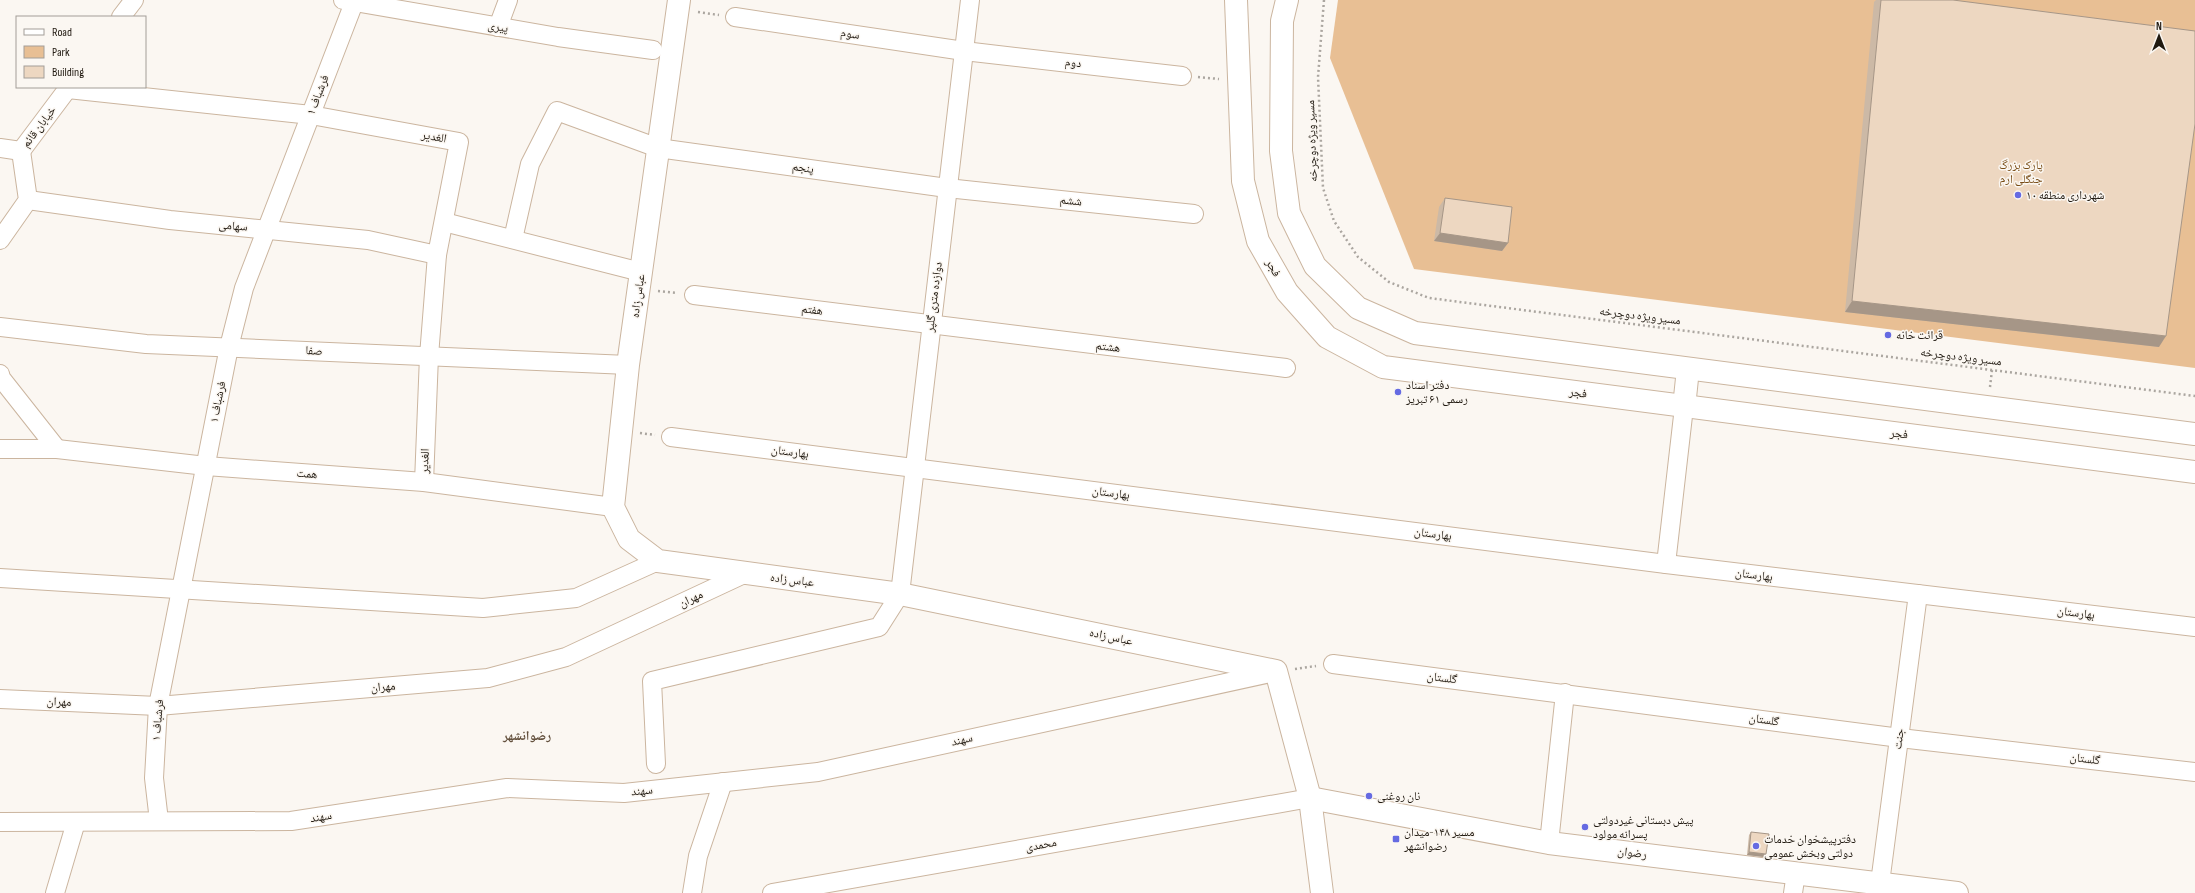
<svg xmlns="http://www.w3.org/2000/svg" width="2195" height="893" font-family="'Sofia Sans Condensed','Noto Naskh Arabic',sans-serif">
  <rect width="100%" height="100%" fill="#fbf7f2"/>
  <polygon fill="#e8bf94" points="1338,0 2195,0 2195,368 1414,269 1330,58"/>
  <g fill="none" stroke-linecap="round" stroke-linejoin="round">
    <defs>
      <g id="minor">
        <polyline points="343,0 558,37 653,50"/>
        <polyline points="121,17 134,0"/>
        <polyline points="735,17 964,51 1182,76"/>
        <polyline points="498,27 508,0"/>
        <polyline points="68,89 311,115 459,142 437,255 429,356 424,482"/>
        <polyline points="0,148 21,151 69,87"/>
        <polyline points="28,200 170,220 368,240 437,255"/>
        <polyline points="444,222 641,272"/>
        <polyline points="513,239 530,164 557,111 658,148 947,188 1194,214"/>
        <polyline points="0,240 28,200 21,151"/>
        <polyline points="694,295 1286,368"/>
        <polyline points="0,327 146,344 628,365"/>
        <polyline points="0,374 1,378 57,449"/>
        <polyline points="671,437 1666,564 2195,627"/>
        <polyline points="0,449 57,449 206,466 424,482 613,507"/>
        <polyline points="1666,564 1684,407"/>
        <polyline points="0,578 483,608 576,598 658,561"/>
        <polyline points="1333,664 1900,738 2195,772"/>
        <polyline points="0,699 158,706 488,678 566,657 744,574"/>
        <polyline points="656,764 652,681 879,627 900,594 970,0"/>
        <polyline points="159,821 154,778 158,706 229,347 244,288 355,0"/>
        <polyline points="0,822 291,821 507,788 624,793 818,772 1275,672"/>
        <polyline points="1549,843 1565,693"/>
        <polyline points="1880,883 1918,594"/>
        <polyline points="55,893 76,822"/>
        <polyline points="692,893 698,856 723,782"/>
        <polyline points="772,893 1310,798"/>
        <polyline points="1793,893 1796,873"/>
      </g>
      <g id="major">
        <polyline points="679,0 628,365 613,507 629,539 658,561 900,594 1276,671 1310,798 1322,893"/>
        <polyline points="1236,0 1243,181 1258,241 1287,292 1327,337 1383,367 2195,472"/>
        <polyline points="1287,0 1282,21 1281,151 1289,213 1315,266 1358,308 1415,333 2195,434"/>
        <polyline points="1684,407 1688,369"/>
        <polyline points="1310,798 1549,843 1957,893"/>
      </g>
    </defs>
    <use href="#minor" stroke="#cbb59f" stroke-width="20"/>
    <use href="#major" stroke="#cbb59f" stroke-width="24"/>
    <g stroke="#aba6a0" stroke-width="2.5" stroke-dasharray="2 3" stroke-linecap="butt">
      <polyline points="1324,0 1318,77 1323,188 1334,221 1358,257 1389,282 1429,298 2195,396"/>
      <polyline points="698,12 719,15"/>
      <polyline points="1198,77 1219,79"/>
      <polyline points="658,291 677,293"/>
      <polyline points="1990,387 1992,370"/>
      <polyline points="640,433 655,435"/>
      <polyline points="1295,669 1316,666"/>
    </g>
    <use href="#minor" stroke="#fff" stroke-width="18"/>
    <use href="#major" stroke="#fff" stroke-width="22"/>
  </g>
  <g fill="#ccb9a6">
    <polygon points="1876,0 1953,0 2159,347 1845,312 1874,2"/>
    <polygon points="1445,198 1508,243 1502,251 1434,241 1439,207"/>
    <polygon points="1751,832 1764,857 1747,855 1749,835"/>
  </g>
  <g fill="#a69687">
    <polygon points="1440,233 1508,243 1502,251 1434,241"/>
    <polygon points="1852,301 2166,336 2159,347 1845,312"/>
    <polygon points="1749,852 1766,854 1764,857 1747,855"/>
  </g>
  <g fill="#edd7c1" stroke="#a69687">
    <polygon points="1881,0 1953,0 2195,31 2195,124 2166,336 1852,301"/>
    <polygon points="1445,198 1512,207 1508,243 1440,233"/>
    <polygon points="1751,832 1769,834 1766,854 1749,852"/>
  </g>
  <g fill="#656ae2" stroke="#fbf7f2" stroke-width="1.5">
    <circle cx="2018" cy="195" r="4"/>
    <circle cx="1888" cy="335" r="4"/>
    <circle cx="1398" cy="392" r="4"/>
    <circle cx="1369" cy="796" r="4"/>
    <circle cx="1585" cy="827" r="4"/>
    <rect x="1392" y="835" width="8" height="8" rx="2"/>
    <circle cx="1756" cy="846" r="4"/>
  </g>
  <g text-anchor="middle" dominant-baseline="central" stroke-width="3" stroke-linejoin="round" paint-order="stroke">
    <g font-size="12" fill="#201910" stroke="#fbf7f2">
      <text transform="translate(498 27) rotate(10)">پیری</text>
      <text transform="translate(850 34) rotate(8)">سوم</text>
      <text transform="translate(1073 63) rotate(6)">دوم</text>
      <text transform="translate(318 95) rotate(-69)">فرشباف ۱</text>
      <text transform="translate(39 127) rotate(-53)">خیابان قائم</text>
      <text transform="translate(434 137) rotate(10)">الغدیر</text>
      <text transform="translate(1312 141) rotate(-92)">مسیر ویژه دوچرخه</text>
      <text transform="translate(803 168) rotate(8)">پنجم</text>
      <text transform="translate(1071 201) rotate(6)">ششم</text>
      <text transform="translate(233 226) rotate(5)">سهامی</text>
      <text transform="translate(1273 268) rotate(60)">فجر</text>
      <text transform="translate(638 296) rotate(-82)">عباس زاده</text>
      <text transform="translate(934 297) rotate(-83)">دوازده متری گلپر</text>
      <text transform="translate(812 310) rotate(7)">هفتم</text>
      <text transform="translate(1640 316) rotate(7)">مسیر ویژه دوچرخه</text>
      <text transform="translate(1108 347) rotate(7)">هشتم</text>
      <text transform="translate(314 351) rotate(3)">صفا</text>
      <text transform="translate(1961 357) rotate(7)">مسیر ویژه دوچرخه</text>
      <text transform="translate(1578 393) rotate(8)">فجر</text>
      <text transform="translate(218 402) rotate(-79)">فرشباف ۱</text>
      <text transform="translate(1899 434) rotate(7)">فجر</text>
      <text transform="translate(790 452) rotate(7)">بهارستان</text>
      <text transform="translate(425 461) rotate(-88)">الغدیر</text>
      <text transform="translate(307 474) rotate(4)">همت</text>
      <text transform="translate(1111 493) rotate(7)">بهارستان</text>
      <text transform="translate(1433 534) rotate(7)">بهارستان</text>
      <text transform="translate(1754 575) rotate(7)">بهارستان</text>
      <text transform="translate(792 580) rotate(7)">عباس زاده</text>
      <text transform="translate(691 599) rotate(-25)">مهران</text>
      <text transform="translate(2076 613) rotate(7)">بهارستان</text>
      <text transform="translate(1111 637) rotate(12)">عباس زاده</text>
      <text transform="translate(1442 678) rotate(7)">گلستان</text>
      <text transform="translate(383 687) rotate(-5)">مهران</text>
      <text transform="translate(59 702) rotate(2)">مهران</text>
      <text transform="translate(158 720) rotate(-85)">فرشباف ۱</text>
      <text transform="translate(1764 720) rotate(8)">گلستان</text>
      <text transform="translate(1899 739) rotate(-82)">جنت</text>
      <text transform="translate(962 740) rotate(-12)">سهند</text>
      <text transform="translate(2085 759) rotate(7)">گلستان</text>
      <text transform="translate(642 791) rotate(-6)">سهند</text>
      <text transform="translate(321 817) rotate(-9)">سهند</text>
      <text transform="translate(1041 845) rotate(-10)">محمدی</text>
      <text transform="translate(1632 853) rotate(7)">رضوان</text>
    </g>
    <g font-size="12" fill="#784c15" stroke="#fbf7f2">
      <text x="2021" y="165">پارک بزرگ<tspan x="2021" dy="14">جنگلی ارم</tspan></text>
    </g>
    <g font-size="12" fill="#201910" stroke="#fbf7f2" text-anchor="start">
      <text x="2026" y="195">شهرداری منطقه ۱۰</text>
      <text x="1896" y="335">قرائت خانه</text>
      <text x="1406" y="385">دفتر اسناد<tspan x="1406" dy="14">رسمی ۶۱ تبریز</tspan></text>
      <text x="1377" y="796">نان روغنی</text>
      <text x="1593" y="820">پیش دبستانی غیردولتی<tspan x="1593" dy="14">پسرانه مولود</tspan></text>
      <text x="1404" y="832">مسیر ۱۴۸-میدان<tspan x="1404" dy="14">رضوانشهر</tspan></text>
      <text x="1764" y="839">دفترپیشخوان خدمات<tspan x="1764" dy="14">دولتی وبخش عمومی</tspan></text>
    </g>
    <g font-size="13" font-weight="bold" fill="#64513e" stroke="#fbf7f2">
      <text x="527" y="736">رضوانشهر</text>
    </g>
  </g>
  <rect x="16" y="16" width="130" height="72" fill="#fbf7f2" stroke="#a39e98"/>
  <rect x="24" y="29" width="20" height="6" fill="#ffffff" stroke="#a39e98"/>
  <text x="52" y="36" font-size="12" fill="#201910">Road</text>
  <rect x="24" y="46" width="20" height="12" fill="#e8bf94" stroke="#a39e98"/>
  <text x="52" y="56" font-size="12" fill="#201910">Park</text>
  <rect x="24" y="66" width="20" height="12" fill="#edd7c1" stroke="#a39e98"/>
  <text x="52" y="76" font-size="12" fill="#201910">Building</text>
  <g transform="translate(2159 36)" stroke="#fbf7f2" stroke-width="3" paint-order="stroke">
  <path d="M0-3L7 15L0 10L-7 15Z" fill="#201910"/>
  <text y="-6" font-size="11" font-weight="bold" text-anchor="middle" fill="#201910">N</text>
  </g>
</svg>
